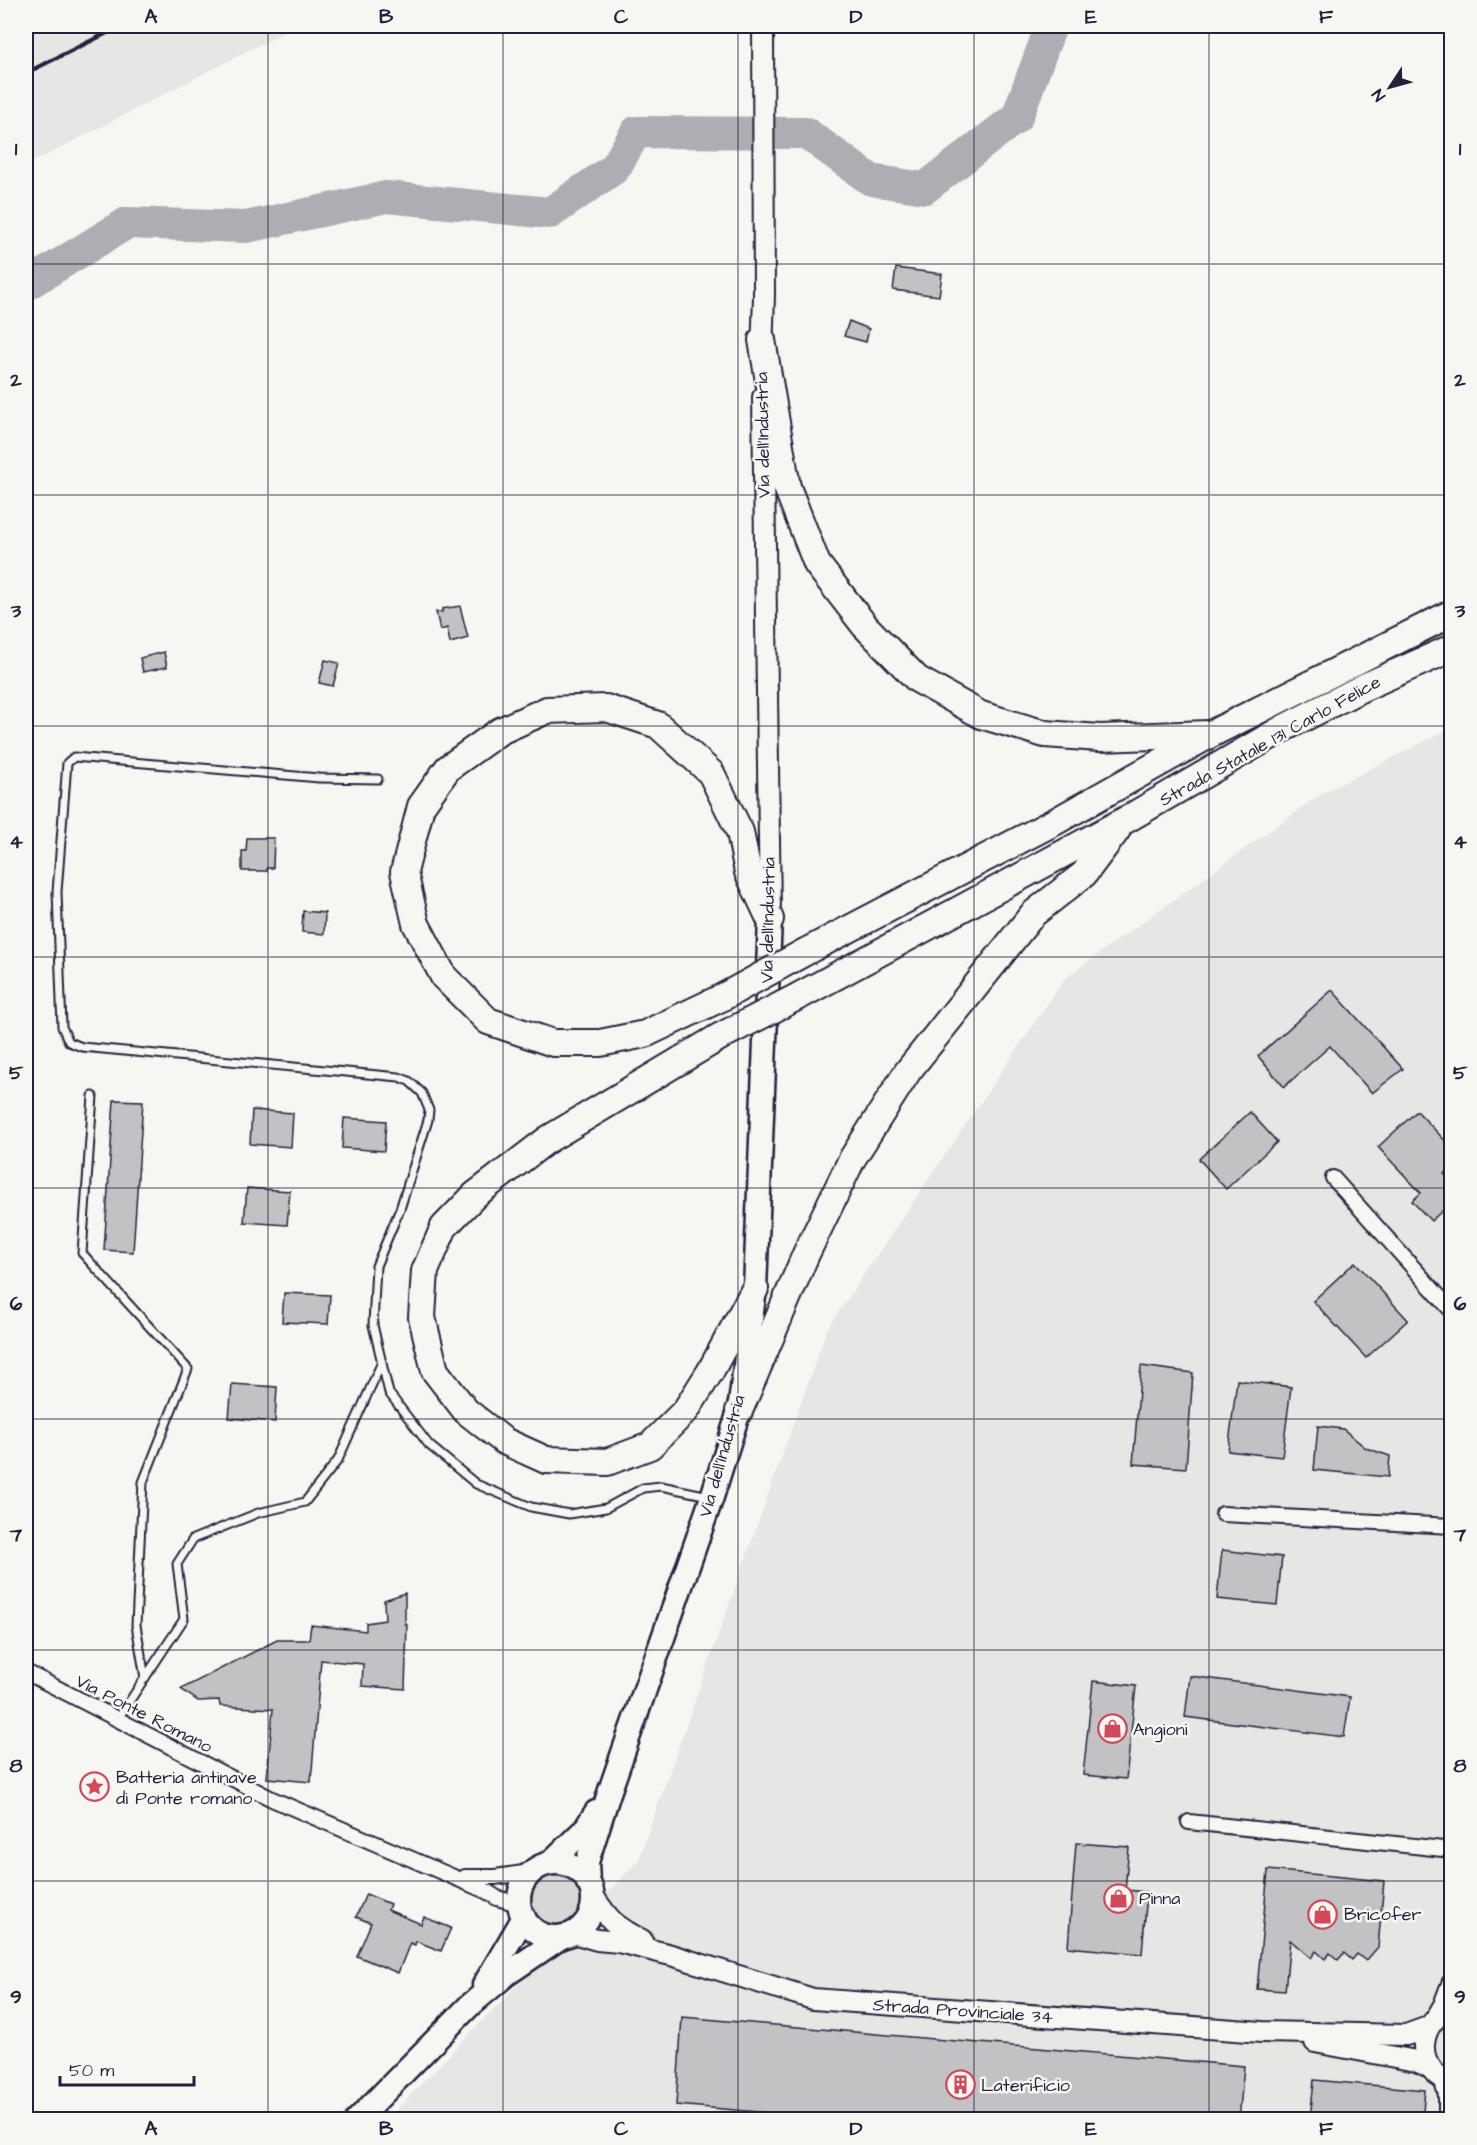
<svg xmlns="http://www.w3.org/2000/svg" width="1477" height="2145" font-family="'Architects Daughter',sans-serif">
  <rect width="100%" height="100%" fill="#f6f6f2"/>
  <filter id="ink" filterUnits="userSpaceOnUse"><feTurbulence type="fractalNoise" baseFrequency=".0167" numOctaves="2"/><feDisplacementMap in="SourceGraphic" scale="12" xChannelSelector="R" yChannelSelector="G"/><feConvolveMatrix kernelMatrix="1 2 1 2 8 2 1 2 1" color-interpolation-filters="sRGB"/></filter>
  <g filter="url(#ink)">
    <g fill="#e6e6e4">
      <polygon points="26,26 296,26 26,166"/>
      <polygon points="1451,728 1451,2119 386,2120 638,1861 827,1329 1065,978 1321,794"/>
    </g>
    <circle fill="#d7d7d7" stroke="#7c7c89" stroke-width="1.5" cx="555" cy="1901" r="30"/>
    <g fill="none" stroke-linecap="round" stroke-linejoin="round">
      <polyline stroke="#adadb3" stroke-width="32" points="26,285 127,223 246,227 386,197 550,213 615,168 636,132 806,133 871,180 925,188 1017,117 1051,26"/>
    </g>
    <g fill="#c2c2c4" stroke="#22223b" stroke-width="1.5">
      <polygon points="896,268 942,274 939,296 893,290"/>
      <polygon points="849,321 869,329 866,342 844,336"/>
      <polygon points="460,606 468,638 450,643 447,628 440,630 436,612 442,612 442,609"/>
      <polygon points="164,652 167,667 143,672 140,658"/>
      <polygon points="325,660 339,663 333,686 319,683"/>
      <polygon points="247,838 274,838 273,868 267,868 267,871 242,871 242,851 246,851"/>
      <polygon points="303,911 325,913 324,934 302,932"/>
      <polygon points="1332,990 1403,1069 1372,1093 1330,1046 1284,1087 1258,1056"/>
      <polygon points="114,1100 143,1101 133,1252 104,1250"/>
      <polygon points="252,1110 293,1113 291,1147 250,1144"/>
      <polygon points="1417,1111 1452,1148 1452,1167 1444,1174 1452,1181 1452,1202 1431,1221 1412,1201 1421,1193 1378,1147"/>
      <polygon points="1250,1112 1277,1142 1226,1189 1199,1159"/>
      <polygon points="344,1118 386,1121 384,1151 342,1148"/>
      <polygon points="247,1188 290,1191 287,1225 244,1222"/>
      <polygon points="1355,1262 1408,1320 1366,1358 1313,1301"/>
      <polygon points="284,1293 330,1295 328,1324 282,1322"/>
      <polygon points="1141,1366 1193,1373 1186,1468 1133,1464"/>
      <polygon points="1237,1380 1291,1387 1282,1457 1228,1451"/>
      <polygon points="232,1384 277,1387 275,1422 229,1418"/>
      <polygon points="1318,1426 1343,1429 1366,1448 1390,1456 1388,1477 1314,1470"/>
      <polygon points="1222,1550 1282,1557 1277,1605 1217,1599"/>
      <polygon points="405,1593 405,1624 407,1624 405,1689 362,1686 363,1664 321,1660 311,1782 267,1778 273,1709 220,1706 219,1700 198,1701 181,1689 277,1640 309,1640 311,1625 366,1631 366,1623 385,1620 384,1600"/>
      <polygon points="1190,1676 1350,1697 1344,1737 1185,1717"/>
      <polygon points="1093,1681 1136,1686 1126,1779 1083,1775"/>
      <polygon points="1076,1843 1129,1847 1125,1890 1147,1892 1142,1954 1068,1947"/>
      <polygon points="1268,1870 1384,1881 1378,1947 1366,1961 1357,1954 1352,1960 1344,1953 1338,1960 1330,1953 1325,1959 1316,1951 1311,1958 1290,1940 1285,1991 1257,1989"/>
      <polygon points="366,1894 390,1904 388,1910 421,1924 424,1917 451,1928 441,1951 416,1941 415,1945 410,1943 398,1973 357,1956 371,1923 356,1917"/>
      <polygon points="682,2017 1244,2066 1239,2120 770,2120 771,2113 676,2105"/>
      <polygon points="1314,2080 1425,2090 1422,2120 1399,2120 1327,2113 1326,2120 1310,2120"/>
    </g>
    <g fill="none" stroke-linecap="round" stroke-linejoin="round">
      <defs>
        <g id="lane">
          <polyline points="378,779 319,778 74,757 67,763 57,892 62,1027 69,1042 82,1047 399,1077 409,1081 422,1093 429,1110 428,1120 400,1209 376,1266 373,1325 389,1393 429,1445 476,1484 531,1507 569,1514 606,1508 643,1488 661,1486 709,1496"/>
          <polyline points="93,1096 82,1253 188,1369 143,1482 136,1625 145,1678"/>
          <polyline points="117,1720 184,1619 177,1564 193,1539 258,1513 305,1502 338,1460 382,1362"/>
        </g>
        <g id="street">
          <polyline points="1333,1178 1452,1311"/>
          <polyline points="1223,1514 1452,1526"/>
          <polyline points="26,1672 272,1799 486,1891 497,1898 519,1904"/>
          <polyline points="1189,1822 1452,1850"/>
          <polyline points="465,1877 495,1877 531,1872"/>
          <polyline points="1441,2078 1446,2095 1446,2120"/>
        </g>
        <g id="secondary">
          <polyline points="762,352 764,296 763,26"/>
          <polyline points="763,397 770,913"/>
          <path d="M592,1894C609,1920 614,1926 642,1940"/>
          <polyline points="573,1933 597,1940 619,1942 671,1955 813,1999 1262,2032 1406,2035 1428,2027"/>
          <path d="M1452,2009C1425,2017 1414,2052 1435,2073C1440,2077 1445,2080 1452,2083"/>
          <polyline points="1437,2017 1444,2005 1452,1984"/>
          <polyline points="1315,2042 1416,2061 1431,2068"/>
        </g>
        <g id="primary">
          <polyline points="550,1863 585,1829 596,1812"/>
          <circle cx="556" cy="1900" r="37"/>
          <polyline points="588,1883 587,1862 609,1793 712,1497 739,1411 755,1289 770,919"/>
          <polyline points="484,1985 524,1917"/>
          <polyline points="357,2120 469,2006 507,1974 563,1936"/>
        </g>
        <g id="highway">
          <polyline points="762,340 787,487 817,564 865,626 917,679 981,715 1045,734 1100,738 1208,734"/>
          <polyline points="807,951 1058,820 1211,734 1452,613"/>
          <polyline points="799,996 1122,822 1284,728 1364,687 1452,648"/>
          <polyline points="721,998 645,1034 600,1043 553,1043 488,1021 444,977 416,924 404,872 421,806 448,768 500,731 547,710 606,708 658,725 711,773 740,832 748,872 770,919"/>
          <polyline points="721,1036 547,1140 475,1195 444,1227 425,1271 422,1317 435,1371 466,1411 504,1441 546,1460 607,1462 650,1446 686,1410 710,1372 755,1289"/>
          <polyline points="739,1411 806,1254 852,1159 908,1071 1033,914 1084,874 1117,830"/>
        </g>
      </defs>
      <use href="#lane" stroke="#22223b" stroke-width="11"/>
      <use href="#street" stroke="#22223b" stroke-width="18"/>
      <use href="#secondary" stroke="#22223b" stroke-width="24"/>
      <use href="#primary" stroke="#22223b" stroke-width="27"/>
      <use href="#highway" stroke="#22223b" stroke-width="30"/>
      <use href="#lane" stroke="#f6f6f2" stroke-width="7"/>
      <use href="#street" stroke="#f6f6f2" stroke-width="14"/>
      <use href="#secondary" stroke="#f6f6f2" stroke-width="20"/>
      <use href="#primary" stroke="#f6f6f2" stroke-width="22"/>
      <use href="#highway" stroke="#f6f6f2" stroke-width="26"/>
      <polyline stroke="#22223b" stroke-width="4.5" points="26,73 121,26"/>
      <defs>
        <g id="highway-bridge">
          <polyline points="721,998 807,951"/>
          <polyline points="721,1036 799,996"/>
        </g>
      </defs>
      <use href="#highway-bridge" stroke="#22223b" stroke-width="30" stroke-linecap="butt"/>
      <use href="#highway-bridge" stroke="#f6f6f2" stroke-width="26"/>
    </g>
  </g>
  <path fill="none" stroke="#22223b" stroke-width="1.5" stroke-opacity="0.55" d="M268,26V2120M503,26V2120M738,26V2120M974,26V2120M1209,26V2120M26,264H1452M26,495H1452M26,726H1452M26,957H1452M26,1188H1452M26,1419H1452M26,1650H1452M26,1881H1452"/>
  <defs>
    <symbol id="shop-ring" viewBox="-11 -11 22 22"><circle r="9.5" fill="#f6f6f2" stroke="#d1495b" stroke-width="1.5"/><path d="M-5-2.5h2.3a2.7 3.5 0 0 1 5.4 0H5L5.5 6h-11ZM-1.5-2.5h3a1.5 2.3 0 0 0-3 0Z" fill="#d1495b"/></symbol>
    <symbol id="sight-ring" viewBox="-11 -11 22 22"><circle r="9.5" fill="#f6f6f2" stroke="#d1495b" stroke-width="1.5"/><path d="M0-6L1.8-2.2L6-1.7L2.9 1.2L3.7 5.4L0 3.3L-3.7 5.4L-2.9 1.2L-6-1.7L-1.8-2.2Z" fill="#d1495b"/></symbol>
    <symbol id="building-ring" viewBox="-11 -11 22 22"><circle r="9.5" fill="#f6f6f2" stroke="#d1495b" stroke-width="1.5"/><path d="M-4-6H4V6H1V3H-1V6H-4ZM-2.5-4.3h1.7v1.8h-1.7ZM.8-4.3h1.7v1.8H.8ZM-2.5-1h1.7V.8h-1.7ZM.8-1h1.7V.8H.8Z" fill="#d1495b"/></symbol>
  </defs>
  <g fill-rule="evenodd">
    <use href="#shop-ring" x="1096" y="1712" width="33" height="33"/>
    <use href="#sight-ring" x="78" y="1770" width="33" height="33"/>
    <use href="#shop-ring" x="1102" y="1882" width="33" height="33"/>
    <use href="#shop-ring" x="1306" y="1898" width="33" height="33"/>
    <use href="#building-ring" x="944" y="2068" width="33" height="33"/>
  </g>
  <g text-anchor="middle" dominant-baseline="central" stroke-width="5" stroke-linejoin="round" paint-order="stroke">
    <g font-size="18" fill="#22223b" stroke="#f6f6f2">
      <text transform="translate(763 435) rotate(-91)">Via dell'Industria</text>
      <text transform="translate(1270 741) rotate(-29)">Strada Statale 131 Carlo Felice</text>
      <text transform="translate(768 920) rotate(-89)">Via dell'Industria</text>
      <text transform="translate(722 1456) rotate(-74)">Via dell'Industria</text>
      <text transform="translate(144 1714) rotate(27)">Via Ponte Romano</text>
      <text transform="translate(963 2011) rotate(4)">Strada Provinciale 34</text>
    </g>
    <g font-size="18" fill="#22223b" stroke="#f6f6f2" text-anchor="start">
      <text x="1133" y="1729">Angioni</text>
      <text x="116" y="1777">Batteria antinave<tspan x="116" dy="21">di Ponte romano</tspan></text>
      <text x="1139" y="1898">Pinna</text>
      <text x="1344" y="1914">Bricofer</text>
      <text x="981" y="2085">Laterificio</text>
    </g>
  </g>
  <rect width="1477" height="2145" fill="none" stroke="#f6f6f2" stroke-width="66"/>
  <g transform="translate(1390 87) rotate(234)" stroke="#f6f6f2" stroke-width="4.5" paint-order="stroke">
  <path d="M0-4.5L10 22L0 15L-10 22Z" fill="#22223b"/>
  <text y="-9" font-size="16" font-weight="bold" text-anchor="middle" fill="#22223b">N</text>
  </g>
  <path d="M60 2076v9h134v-9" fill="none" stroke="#22223b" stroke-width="3"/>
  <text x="69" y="2076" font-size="18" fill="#22223b" stroke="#f6f6f2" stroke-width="4.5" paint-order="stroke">50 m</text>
  <rect x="33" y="33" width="1411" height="2079" fill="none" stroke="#22223b" stroke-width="2"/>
  <g font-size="20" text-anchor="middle" font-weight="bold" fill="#22223b">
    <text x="151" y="23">A</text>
    <text x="386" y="23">B</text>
    <text x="621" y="23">C</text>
    <text x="856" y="23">D</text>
    <text x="1091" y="23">E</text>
    <text x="1326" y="23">F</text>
    <text x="16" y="155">1</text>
    <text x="1460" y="155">1</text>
    <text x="16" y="386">2</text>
    <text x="1460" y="386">2</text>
    <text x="16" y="617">3</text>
    <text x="1460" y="617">3</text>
    <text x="16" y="848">4</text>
    <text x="1460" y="848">4</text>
    <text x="16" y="1079">5</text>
    <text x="1460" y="1079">5</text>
    <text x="16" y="1310">6</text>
    <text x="1460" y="1310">6</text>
    <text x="16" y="1541">7</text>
    <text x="1460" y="1541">7</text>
    <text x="16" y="1772">8</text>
    <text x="1460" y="1772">8</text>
    <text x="16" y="2003">9</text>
    <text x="1460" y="2003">9</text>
    <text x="151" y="2135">A</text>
    <text x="386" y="2135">B</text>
    <text x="621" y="2135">C</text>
    <text x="856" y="2135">D</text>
    <text x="1091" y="2135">E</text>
    <text x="1326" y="2135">F</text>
  </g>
</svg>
